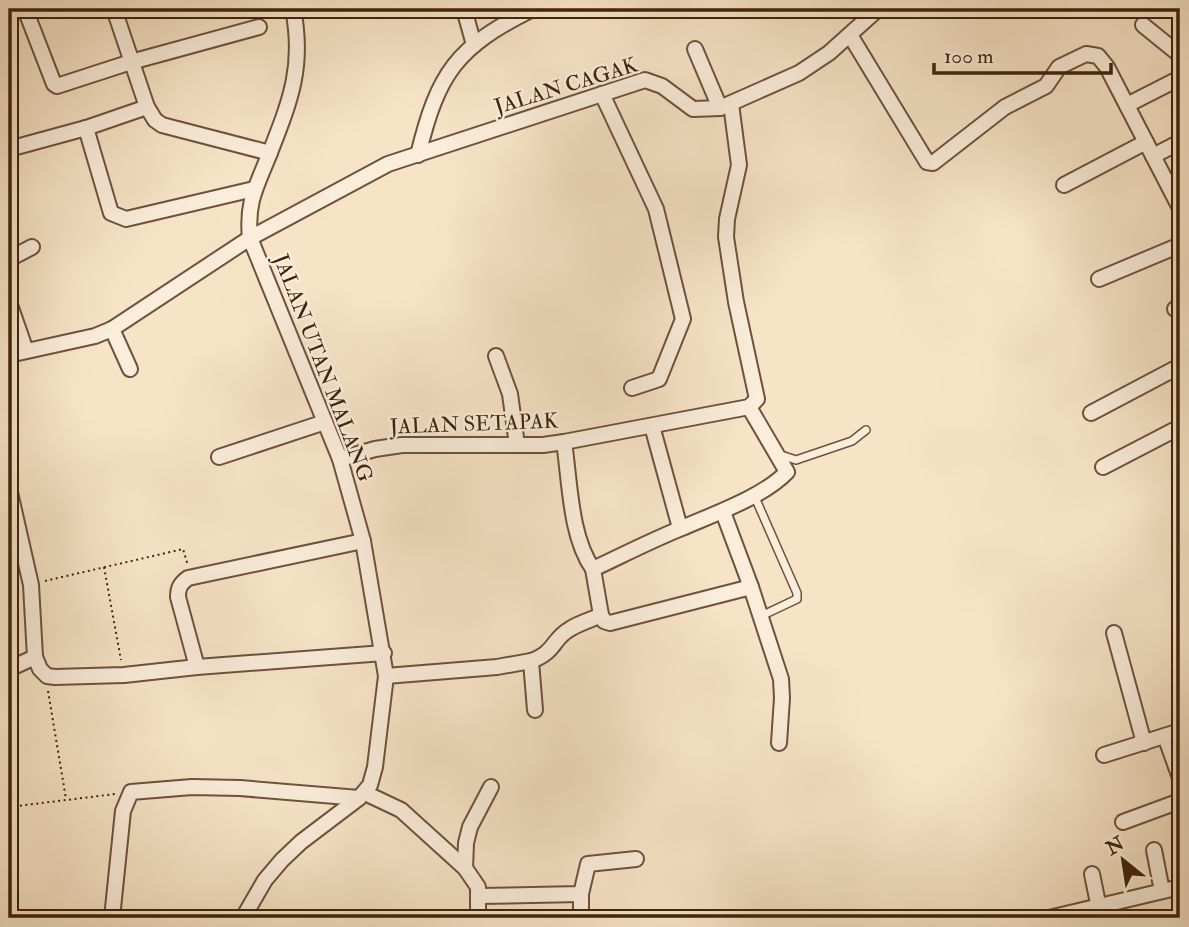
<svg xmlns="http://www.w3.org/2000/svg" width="1189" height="927" font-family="'IM FELL Double Pica',serif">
  <rect width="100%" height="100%" fill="#f7e4c7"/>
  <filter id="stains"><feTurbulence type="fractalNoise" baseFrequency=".00286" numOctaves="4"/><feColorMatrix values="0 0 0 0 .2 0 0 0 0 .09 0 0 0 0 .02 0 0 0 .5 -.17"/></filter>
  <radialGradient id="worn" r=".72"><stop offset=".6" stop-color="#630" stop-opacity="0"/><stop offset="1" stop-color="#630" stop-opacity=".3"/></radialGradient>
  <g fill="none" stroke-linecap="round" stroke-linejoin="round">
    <defs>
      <g id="service">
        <polyline points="781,455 796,460 852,441 866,430"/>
        <polyline points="754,495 797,593 797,599 761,616"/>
      </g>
      <g id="minor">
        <polyline points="25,9 54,84 57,86 131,62 259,27"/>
        <polyline points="464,9 474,45"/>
        <polyline points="1143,25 1180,55"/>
        <polyline points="850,35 927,162 933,163 1005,107 1046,86 1059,67 1086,54 1098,56 1107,67 1180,208"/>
        <polyline points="695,49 720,108"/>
        <polyline points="602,94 656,209 683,319 659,379 632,388"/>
        <polyline points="1127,105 1180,78"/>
        <polyline points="147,107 155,120 162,125 270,153"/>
        <polyline points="86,128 111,213 126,219 254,189"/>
        <polyline points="9,149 86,128 147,107 114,9"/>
        <path d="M418,155C438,73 456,47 533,9"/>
        <polyline points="1153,156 1180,142"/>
        <polyline points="1064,185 1146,142"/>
        <polyline points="9,259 32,247"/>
        <polyline points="1099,279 1180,245"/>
        <polyline points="9,302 26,351"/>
        <polyline points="1175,309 1180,306"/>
        <polyline points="112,329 130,369"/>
        <polyline points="9,355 95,336 112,329 250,238 388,164 645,80 662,86 693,109 720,108 799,73 829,53 878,9"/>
        <polyline points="496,356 510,394 517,445"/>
        <polyline points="1091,413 1180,366"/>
        <polyline points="652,426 680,528"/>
        <path d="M564,442C570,482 570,537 593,569"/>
        <polyline points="219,457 325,422"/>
        <polyline points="340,459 375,449 402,445 543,445 564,442 749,407 757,399 736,302 726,237 727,219 739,165 731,104"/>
        <polyline points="1103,467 1180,427"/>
        <polyline points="9,488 31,585 35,657 40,669 47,676 55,677 124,675 197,667 384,653"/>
        <polyline points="723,512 751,587 781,679 782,698 779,743"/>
        <polyline points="601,615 604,621 610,623 751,587"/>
        <polyline points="1114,633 1144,743"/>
        <path d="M197,667L178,597C178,588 180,584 188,578L363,541"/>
        <polyline points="9,669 35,657"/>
        <polyline points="386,676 497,667 531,661"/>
        <path d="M535,710L531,661C556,652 552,639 570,629C579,623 591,620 601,615L593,569C623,555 652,540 682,528C714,514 763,497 787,472L749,407"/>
        <polyline points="1165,736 1180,778"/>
        <polyline points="1104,755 1180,731"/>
        <polyline points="365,793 401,810 465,868 478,887 478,918"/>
        <polyline points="1123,822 1180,801"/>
        <polyline points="1154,850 1162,891"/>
        <polyline points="465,868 466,843 470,827 491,787"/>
        <polyline points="1092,874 1101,918"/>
        <polyline points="581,894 581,918"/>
        <polyline points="479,896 581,894 588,864 636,859"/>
        <polyline points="112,918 123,811 131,792 192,787 240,788 359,798"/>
        <path d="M243,918L265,880L282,860L301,842L359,798L370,785L375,767L386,676L363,541L340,459L250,238C246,200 258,184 271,150C291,99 304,65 293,9"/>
        <polyline points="1049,918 1180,887"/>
      </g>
    </defs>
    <use href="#service" stroke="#6e523c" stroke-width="10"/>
    <use href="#minor" stroke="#6e523c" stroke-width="18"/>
    <g stroke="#40220d" stroke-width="2" stroke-dasharray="2 3.5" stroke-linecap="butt">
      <polyline points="104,567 121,660"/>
      <polyline points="45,581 183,549 188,566"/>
      <polyline points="48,691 66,799"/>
      <polyline points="9,807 115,794"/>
    </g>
    <use href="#service" stroke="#faeddb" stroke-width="7"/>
    <use href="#minor" stroke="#faeddb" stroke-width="14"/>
  </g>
  <g text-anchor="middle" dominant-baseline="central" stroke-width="5" stroke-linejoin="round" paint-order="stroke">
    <g font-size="21" fill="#40220d" stroke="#faeddb">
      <text transform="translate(566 86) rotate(-17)">JALAN CAGAK</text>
      <text transform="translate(323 368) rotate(69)">JALAN UTAN MALANG</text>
      <text transform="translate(474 424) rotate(-2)">JALAN SETAPAK</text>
    </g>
  </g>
  <rect width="1189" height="927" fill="none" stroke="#f7e4c7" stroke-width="35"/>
  <rect x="10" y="10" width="1168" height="906" fill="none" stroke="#40220d" stroke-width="3.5"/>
  <rect x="18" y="18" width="1154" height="892" fill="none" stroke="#40220d" stroke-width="2"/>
  <g transform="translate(1123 860) rotate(330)" stroke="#faeddb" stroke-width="5" paint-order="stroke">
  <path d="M0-5L12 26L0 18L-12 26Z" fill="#40220d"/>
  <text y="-10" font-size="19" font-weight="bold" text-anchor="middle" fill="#40220d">N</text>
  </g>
  <path d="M934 63v10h177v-10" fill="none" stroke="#40220d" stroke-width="3.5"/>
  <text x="944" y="63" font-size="21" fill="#40220d" stroke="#faeddb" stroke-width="5" paint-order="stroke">100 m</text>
  <rect width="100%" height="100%" filter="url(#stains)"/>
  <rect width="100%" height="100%" fill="url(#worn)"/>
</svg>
